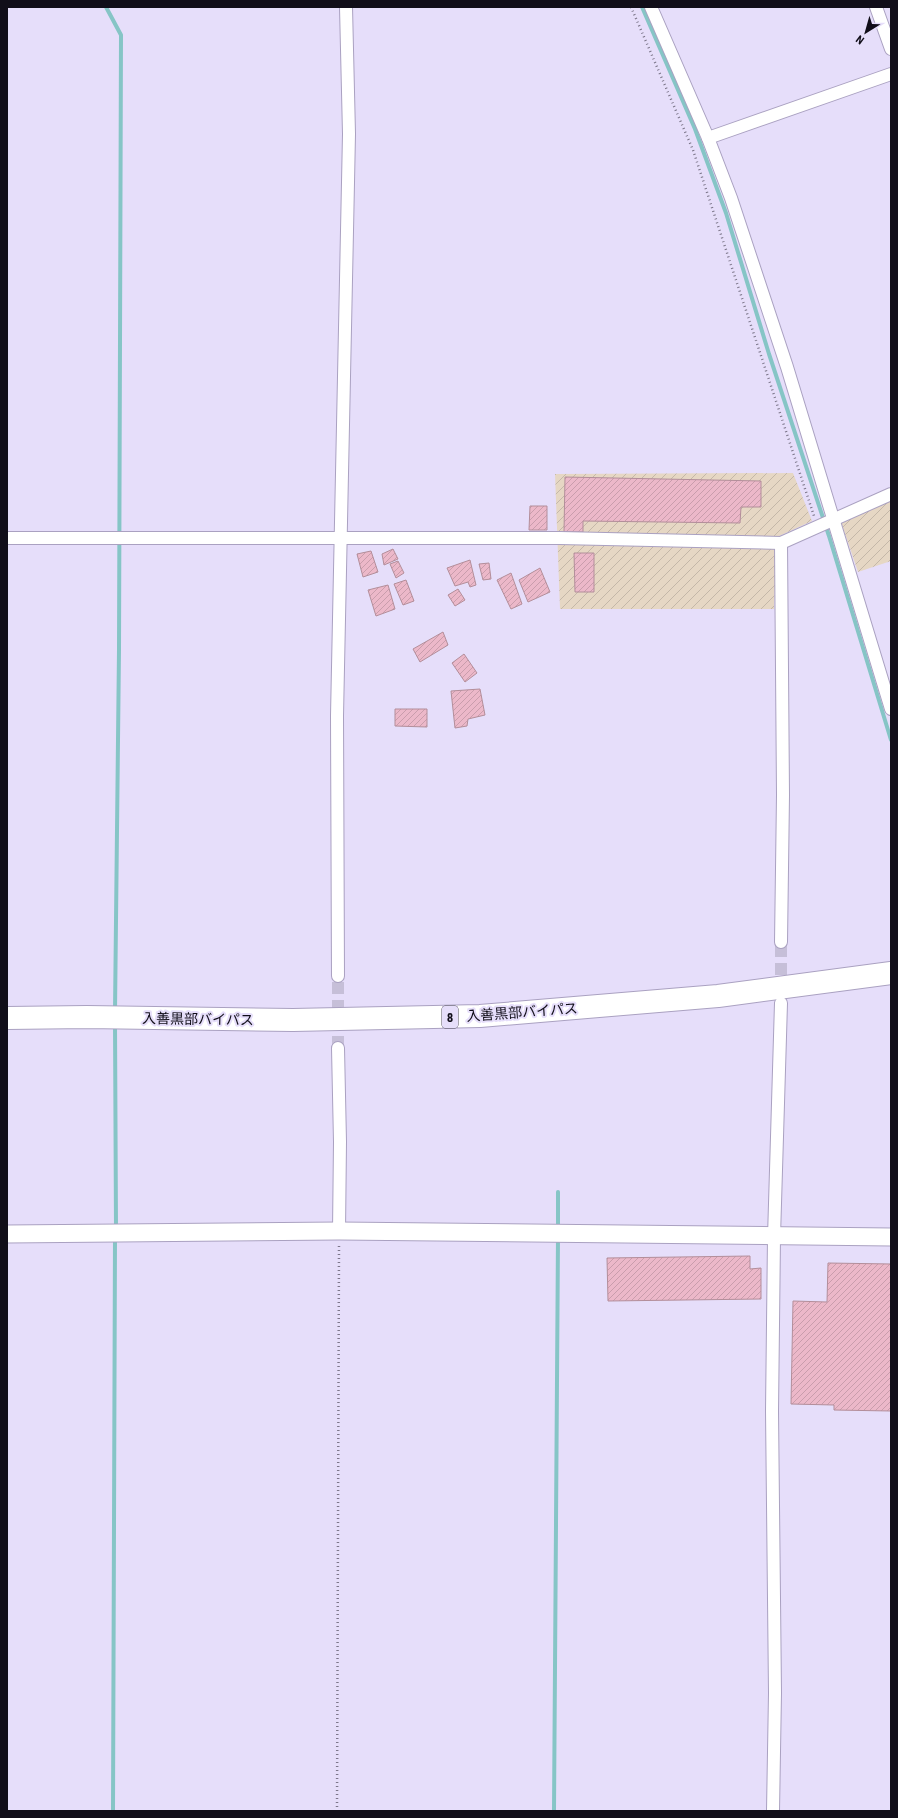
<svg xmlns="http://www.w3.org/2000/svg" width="898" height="1818" viewBox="0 0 898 1818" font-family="'Roboto Condensed','Noto Sans JP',sans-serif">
	<defs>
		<pattern id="industrial-furrows" width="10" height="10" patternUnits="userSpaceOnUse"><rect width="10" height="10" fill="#e6d7c4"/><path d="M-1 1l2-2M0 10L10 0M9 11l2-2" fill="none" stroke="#c4b7a8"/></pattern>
		<pattern id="building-hatch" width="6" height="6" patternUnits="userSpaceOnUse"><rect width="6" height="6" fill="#ecb8c9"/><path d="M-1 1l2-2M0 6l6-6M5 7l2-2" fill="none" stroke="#c99dac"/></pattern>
	</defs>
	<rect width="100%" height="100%" fill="#e6defa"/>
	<g fill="url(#industrial-furrows)">
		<polygon points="793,473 812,521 777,537 774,609 560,609 555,474"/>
		<polygon points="891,500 891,561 858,572 841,522"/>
	</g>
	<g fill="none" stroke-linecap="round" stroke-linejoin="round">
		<g stroke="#86c5c6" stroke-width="4">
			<polyline points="106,7 121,35 119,650 115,1011"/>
			<polyline points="642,7 695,129 726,213 769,354 829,536 891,740"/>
			<polyline points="115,1023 116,1229"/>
			<polyline points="558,1192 558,1230"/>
			<polyline points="113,1811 115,1237"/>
			<polyline points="554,1811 558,1237"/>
		</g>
	</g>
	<g fill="url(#building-hatch)" stroke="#b38e9a">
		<polygon points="565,477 761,481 761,507 741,507 740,523 583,521 583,532 564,532"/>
		<polygon points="530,506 547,506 547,530 529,530"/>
		<polygon points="393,549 398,559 384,565 382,554"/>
		<polygon points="371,551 378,572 363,577 357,554"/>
		<polygon points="574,553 594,553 594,592 575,592"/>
		<polygon points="470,560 476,585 470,587 468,582 455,586 447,568"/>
		<polygon points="398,561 404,573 396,578 390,564"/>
		<polygon points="489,563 491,579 483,580 479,564"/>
		<polygon points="540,568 550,592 528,602 519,580"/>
		<polygon points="511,573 522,604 511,609 497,580"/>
		<polygon points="406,580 414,601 403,605 394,584"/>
		<polygon points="388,585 395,609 376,616 368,590"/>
		<polygon points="458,589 465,600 455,606 448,595"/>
		<polygon points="443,632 448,645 420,662 413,649"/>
		<polygon points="464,654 477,673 465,682 452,663"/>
		<polygon points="480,689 485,715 468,719 467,726 455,728 451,691"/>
		<polygon points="395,709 427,709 427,727 395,726"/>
		<polygon points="750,1256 750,1269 761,1268 761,1299 608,1301 607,1258"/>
		<polygon points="828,1263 891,1264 891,1411 834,1410 834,1405 791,1404 793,1301 827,1302"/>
	</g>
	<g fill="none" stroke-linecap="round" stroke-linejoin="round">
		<g stroke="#c6bfd8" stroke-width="12" stroke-dasharray="12 6" stroke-linecap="butt">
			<polyline points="781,993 781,942"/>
			<polyline points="338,1048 338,976"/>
		</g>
		<defs>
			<g id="street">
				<polyline points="651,7 708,138 731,198 787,367 891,709"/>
				<polyline points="876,7 891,49"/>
				<polyline points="708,138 891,74"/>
				<polyline points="7,538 560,538 781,543 891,494"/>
				<polyline points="781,543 783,795 781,942"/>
				<polyline points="338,976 337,716 349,134 346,7"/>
				<polyline points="338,1048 340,1142 339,1231"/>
				<polyline points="773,1811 775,1693 772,1411 774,1237 781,1003"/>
			</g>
			<polyline id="secondary" points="7,1234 339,1231 891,1237"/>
			<polyline id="highway" points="7,1018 87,1017 293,1020 480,1016 718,996 891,973"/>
		</defs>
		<use href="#street" stroke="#aaa1c1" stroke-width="14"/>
		<use href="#secondary" stroke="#aaa1c1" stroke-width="19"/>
		<use href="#highway" stroke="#aaa1c1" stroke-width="24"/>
		<g stroke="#7d778b" stroke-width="2.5" stroke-dasharray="1 3" stroke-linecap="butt">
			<polyline points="631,7 693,150 814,516"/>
			<polyline points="337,1811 339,1245"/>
		</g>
		<use href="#street" stroke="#fff" stroke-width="12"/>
		<use href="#secondary" stroke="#fff" stroke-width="17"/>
		<use href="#highway" stroke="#fff" stroke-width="22"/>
	</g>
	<g text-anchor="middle" stroke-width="4" stroke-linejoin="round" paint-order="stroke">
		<rect fill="#e6defa" stroke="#514c5c" stroke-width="1" x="442" y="1006" width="16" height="22" rx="3"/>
		<g font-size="13" font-weight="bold" fill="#110e19">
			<text x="450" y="1022">8</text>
		</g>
		<g font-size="14" fill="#110e19" stroke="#e6defa">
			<text transform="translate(522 1012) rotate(-4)" y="5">入善黒部バイパス</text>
			<text transform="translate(198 1019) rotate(1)" y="5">入善黒部バイパス</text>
		</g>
	</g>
	<rect width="898" height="1818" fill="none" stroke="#110e19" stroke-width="16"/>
	<g transform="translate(866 32) rotate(217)" stroke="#e6defa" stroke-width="3" paint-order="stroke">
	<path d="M0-3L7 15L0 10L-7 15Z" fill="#110e19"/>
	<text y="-6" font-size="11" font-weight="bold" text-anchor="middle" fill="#110e19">N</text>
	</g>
</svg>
